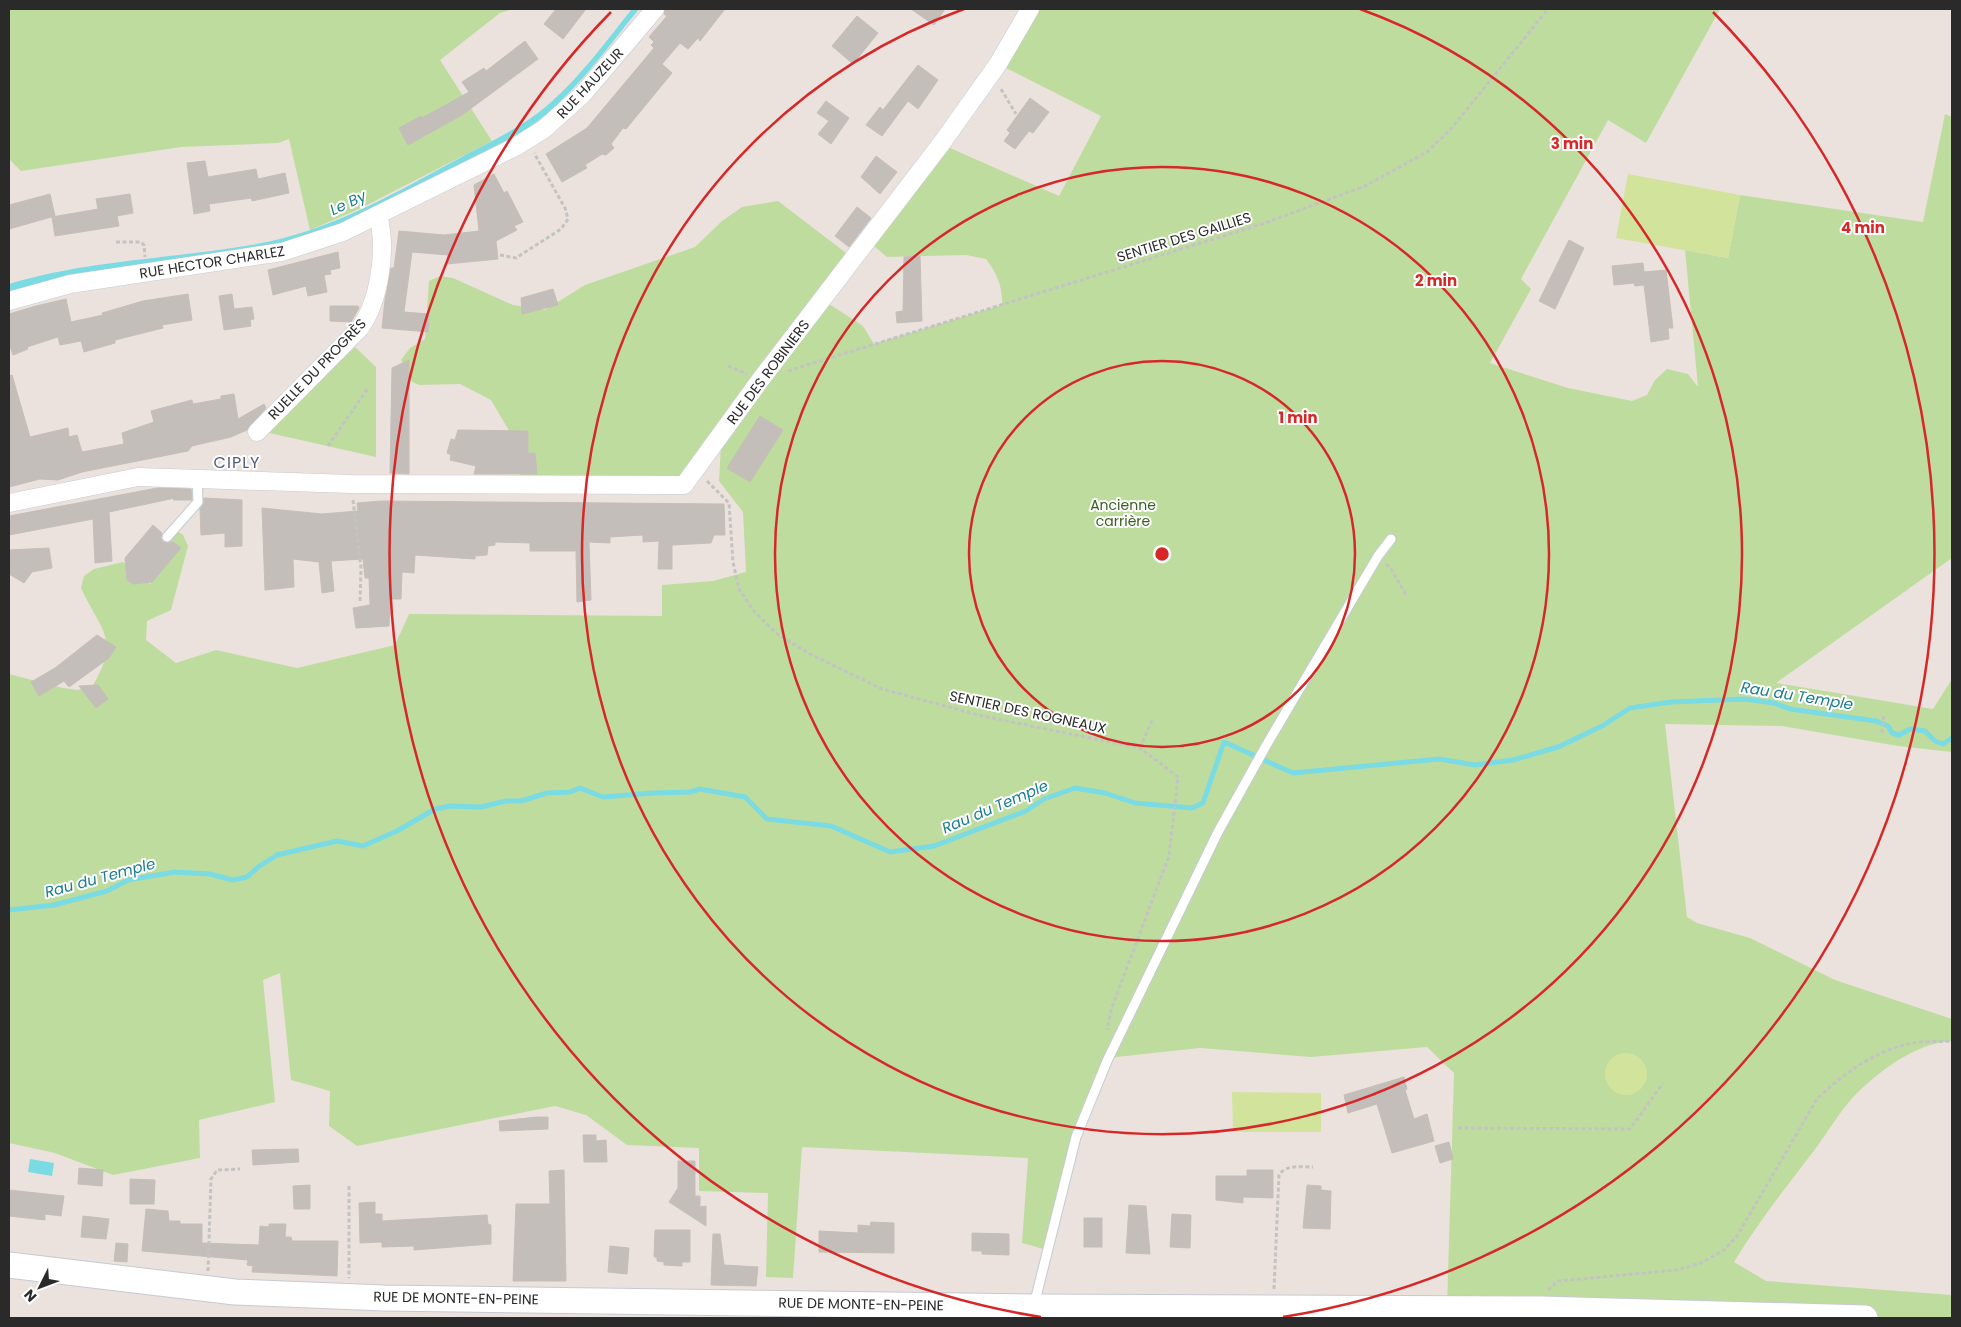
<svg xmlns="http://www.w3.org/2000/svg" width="1961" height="1327" viewBox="0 0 1961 1327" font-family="Poppins,sans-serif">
	<rect width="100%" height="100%" fill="#ebe2dd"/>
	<g fill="#bfdc9f">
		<polygon points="9,9 513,9 500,13 440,60 492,141 359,209 310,230 289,139 278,143 181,147 21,171 9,159"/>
		<path d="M1030,9H1720L1646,143L1608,120L1521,279L1531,289L1490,363L1568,388L1632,401L1647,395L1655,380L1667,369L1688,374L1698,387L1685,250L1728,258L1740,195L1923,222L1945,114L1952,117V558L1776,683L1933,709L1952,679V752L1898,746L1782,726L1665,724L1687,917L1697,923L1750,938L1835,980L1952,1019V1041C1917,1043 1882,1069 1857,1093C1842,1108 1829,1130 1816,1148C1788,1185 1758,1222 1734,1262L1766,1281L1952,1295V1318H1865L1447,1308L1454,1073L1427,1047L1311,1057L1200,1048L1116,1057L1110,1055L1094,1089L1047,1250L1022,1243L1028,1158L802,1147L793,1278L766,1277L768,1193L699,1191V1148L627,1145L586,1115L555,1106L357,1146L329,1126L330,1091L291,1080L280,973L263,980L275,1102L199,1120L200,1158L113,1175L55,1153L9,1143V674L63,688L78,690L93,685C121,638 100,630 81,588L84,576L94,569L123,562L130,568L127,580L133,584L140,583L143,578L150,584L180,548L170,538L177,531L183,535L188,546L171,610L147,621L146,640L176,663L216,650L297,668L395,645L409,614L662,616V585L713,581L746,572L743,512L719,481L721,445L684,485L520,484L519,461L511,434L491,400L460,384L419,385L412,382L401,360L410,348L425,339L429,281L440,276L453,278L513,305L545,310L585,285L695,247L722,221L742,207L778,201L854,259L823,300L863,326L874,344L1002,305C1003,288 997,273 986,259L966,255L887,257L868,241L941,144L1059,196L1101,116L998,64Z"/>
		<polygon points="355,347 376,367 376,457 265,432"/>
	</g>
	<g fill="#d2e39c">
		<polygon points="1628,174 1740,195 1728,258 1616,238"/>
		<circle cx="1626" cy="1074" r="21"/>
		<polygon points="1232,1092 1321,1093 1321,1132 1233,1132"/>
	</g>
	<g fill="#7adbe3">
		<path d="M632,9H639C603,53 567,105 519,134L361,215L295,242L95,272L9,292V284C88,260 171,259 251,245C328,233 399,191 467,154C495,139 526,125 550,103C581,76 606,41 632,9Z"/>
		<polygon points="30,1159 54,1163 52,1176 28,1172"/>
	</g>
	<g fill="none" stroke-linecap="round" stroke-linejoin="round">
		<polyline stroke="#7adbe3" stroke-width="5" points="9,910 54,905 107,891 128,880 175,872 210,874 233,880 247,877 258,867 277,855 337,841 363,846 397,831 435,809 450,806 481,807 506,801 521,801 547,793 570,792 580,788 603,797 653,793 690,792 700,789 745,797 767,819 831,826 890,852 934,846 1026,811 1044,799 1075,788 1105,793 1135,803 1192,808 1203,803 1224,742 1293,773 1439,759 1475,765 1513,760 1558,747 1602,726 1630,708 1671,702 1744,699 1774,703 1790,709 1876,721 1888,726 1892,733 1899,735 1910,729 1925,731 1935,741 1943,744 1952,738"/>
	</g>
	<g fill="#c3beb9" stroke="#c6beb7">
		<polygon points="556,9 586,9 563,39 544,24"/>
		<polygon points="665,9 725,9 700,41 698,38 688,49 680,43 662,64 672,73 626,129 623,128 611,144 614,148 606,155 602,154 585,165 587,168 562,182 546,154 587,128 654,48 651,45 654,42 649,37 667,16 664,14"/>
		<polygon points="911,9 945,9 934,25"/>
		<polygon points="857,16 878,33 853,64 832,46"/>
		<polygon points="525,41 538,59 462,115 408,145 399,128 421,116 422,118 469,92 462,82 484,68 486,71"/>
		<polygon points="918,65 938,80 918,109 908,101 882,136 866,125 880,107 883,110"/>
		<polygon points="1030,98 1049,112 1033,133 1029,131 1015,149 1004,141 1010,133 1007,130"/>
		<polygon points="826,101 849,118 831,144 818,134 829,121 817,113"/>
		<polygon points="876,156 897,172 880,194 861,177"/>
		<polygon points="205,161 208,177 256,169 258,179 285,173 289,193 252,201 251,198 209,204 210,211 194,214 187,163"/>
		<polygon points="494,174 504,193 507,191 523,222 514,226 517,230 496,241 498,259 447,264 448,255 412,252 404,312 429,314 428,332 382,328 385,300 391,268 394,268 399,231 444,235 479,231 474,185"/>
		<polygon points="50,194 55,216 9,229 9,205"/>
		<polygon points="130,194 133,213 117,216 119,226 55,236 52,217 98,209 96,199"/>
		<polygon points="857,207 871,218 849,247 835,236"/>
		<polygon points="1569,240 1584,248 1555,309 1539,301"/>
		<polygon points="338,252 340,268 330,270 331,274 324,275 327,292 308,296 306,286 273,295 268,270"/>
		<polygon points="920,256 922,321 897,323 896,312 903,311 904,257"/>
		<polygon points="1643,263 1644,272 1666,270 1673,328 1668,328 1669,339 1651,342 1644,285 1635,286 1634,283 1614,285 1612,266"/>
		<polygon points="553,289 558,305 522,314 521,298"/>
		<polygon points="188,294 192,320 162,325 163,328 115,340 115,343 84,352 81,341 60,345 58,337 27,347 28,349 13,355 9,344 9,314 36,306 66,299 71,322 103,315 102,313 143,301"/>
		<polygon points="232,294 234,309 252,307 254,319 250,320 251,326 224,330 219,296"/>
		<polygon points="330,306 358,306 359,308 351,322 330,321"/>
		<polygon points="409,360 409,474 390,473 392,368"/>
		<polygon points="12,375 30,437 68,428 69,437 77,435 82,452 124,444 122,433 154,422 151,411 192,400 193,404 221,399 221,396 234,394 238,419 264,404 266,408 247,430 231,437 192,446 188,451 82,472 58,480 40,479 9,487 9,376"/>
		<polygon points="760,416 783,430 750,482 727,468"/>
		<polygon points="458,430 528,431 528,453 535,453 537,474 474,474 476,466 450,460 451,455 447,453 451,439 455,440"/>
		<polygon points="157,488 191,489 192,500 173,500 175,498 109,512 112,561 95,563 93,519 9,535 9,516"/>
		<polygon points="204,498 242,500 242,546 225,547 225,533 201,535 200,509"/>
		<polygon points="381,501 724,504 725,535 714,535 711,543 672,545 672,569 658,569 659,541 643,542 643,535 610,537 610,543 589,542 591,600 577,602 576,551 530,551 530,543 495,542 495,545 488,546 487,555 475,556 475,559 415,555 414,573 402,572 401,599 390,599 389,626 356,628 353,608 370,605 369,578 365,578 363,559 331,561 334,591 322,593 319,562 293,559 294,587 265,590 262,508 322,514 358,511 357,503"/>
		<polygon points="153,525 162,533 161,538 163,542 168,543 172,541 181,548 152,582 133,584 127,580 125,558"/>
		<polygon points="49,548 52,568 32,572 24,583 9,574 9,550"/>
		<polygon points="97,635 116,647 109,658 69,687 64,681 39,696 31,682 55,668"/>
		<polygon points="98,685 108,699 96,708 79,686"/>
		<polygon points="1404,1077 1407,1089 1405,1090 1414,1119 1427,1114 1434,1141 1392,1153 1377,1104 1348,1113 1344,1095"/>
		<polygon points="537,1117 548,1117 548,1129 500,1131 499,1121"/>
		<polygon points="583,1135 596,1135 596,1141 606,1140 607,1162 584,1162"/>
		<polygon points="1449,1142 1453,1159 1440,1163 1435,1146"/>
		<polygon points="298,1149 299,1162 253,1165 252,1150"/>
		<polygon points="678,1161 695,1161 695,1196 700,1196 700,1207 706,1206 706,1226 669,1202 678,1188"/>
		<polygon points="79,1168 103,1170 102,1186 78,1184"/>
		<polygon points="564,1170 566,1281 513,1281 516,1204 550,1204 549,1171"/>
		<polygon points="1247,1170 1273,1170 1273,1198 1243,1197 1243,1203 1216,1200 1216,1176 1247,1176"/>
		<polygon points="130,1179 155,1180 154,1204 130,1204"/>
		<polygon points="310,1185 310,1209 294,1209 293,1186"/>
		<polygon points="1307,1185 1321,1186 1321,1190 1331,1191 1330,1229 1303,1228"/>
		<polygon points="9,1190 64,1196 61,1216 45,1214 45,1220 9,1216"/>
		<polygon points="375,1202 375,1214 382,1214 382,1221 487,1215 488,1224 491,1225 491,1244 414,1250 414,1246 382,1247 382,1242 360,1243 359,1203"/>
		<polygon points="1129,1205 1146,1206 1150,1254 1126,1253"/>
		<polygon points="146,1209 168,1211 169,1221 180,1221 180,1224 202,1224 202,1243 259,1245 260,1226 269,1227 269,1224 286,1224 285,1237 291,1237 292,1241 338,1241 337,1276 252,1272 253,1266 247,1265 248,1260 142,1251"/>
		<polygon points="1172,1214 1191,1215 1190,1248 1170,1247"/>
		<polygon points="83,1216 109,1219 106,1239 81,1237"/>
		<rect x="1084" y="1218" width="18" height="29"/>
		<polygon points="871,1222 894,1223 894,1253 819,1252 819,1231 858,1233 858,1225 870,1226"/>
		<polygon points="655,1230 690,1230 690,1262 682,1262 682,1266 664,1265 664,1262 657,1261 657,1257 654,1257"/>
		<polygon points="972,1233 1009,1234 1009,1255 982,1254 982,1251 972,1251"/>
		<polygon points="713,1234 720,1234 724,1265 758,1267 756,1286 711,1285"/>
		<polygon points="116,1243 128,1244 127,1262 114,1261"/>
		<polygon points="610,1246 629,1248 627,1274 608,1272"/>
	</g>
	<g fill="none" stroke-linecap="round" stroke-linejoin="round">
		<defs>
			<g id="lane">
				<polyline points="167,537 198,502 197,479"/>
				<polyline points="1034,1305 1076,1137 1107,1061 1218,832 1267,744 1378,556 1391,539"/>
			</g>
			<g id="street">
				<polyline points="9,301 70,284 282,252 343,232 515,147 544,129 583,94 655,9"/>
				<path d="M257,432L360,328C380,300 387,248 378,215"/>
				<polyline points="9,503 138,477 351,484 684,485 761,379 941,144 998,64 1030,9"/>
			</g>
			<polyline id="secondary" points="9,1265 235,1292 384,1298 1033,1307 1540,1309 1865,1318"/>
		</defs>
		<use href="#lane" stroke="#c5cad2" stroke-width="11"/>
		<use href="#street" stroke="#c5cad2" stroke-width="19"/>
		<use href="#secondary" stroke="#c5cad2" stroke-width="27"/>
		<g stroke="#c3c3c3" stroke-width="3" stroke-dasharray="4 2.5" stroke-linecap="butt">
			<polyline points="1001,89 1016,114"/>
			<polyline points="116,242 141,242 144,245 145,257"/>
			<polyline points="500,255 516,258 561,229 568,219 565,208 534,153"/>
			<polyline points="728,366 747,374"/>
			<polyline points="788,371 1262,224 1365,186 1427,152 1451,129 1548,9"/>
			<polyline points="328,446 368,388"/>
			<polyline points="707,481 729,503 733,562 739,589 753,610 776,633 808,653 882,689 982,716 1140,748 1178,777 1169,856 1112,1007 1107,1030"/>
			<polyline points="353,500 361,568 360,602"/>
			<polyline points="1386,564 1392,570 1407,597"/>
			<polyline points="1882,733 1884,715"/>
			<polyline points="1140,748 1153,718"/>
			<polyline points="1458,1128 1630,1129 1663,1083"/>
			<polyline points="349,1186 349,1278"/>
			<polyline points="208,1271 211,1179 217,1170 240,1169"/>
			<path d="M1274,1289L1279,1175C1286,1164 1302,1167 1313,1167"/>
			<path d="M1548,1290L1558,1281L1677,1270L1701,1263L1724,1250L1737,1236L1817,1099C1844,1073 1876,1050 1913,1043C1926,1041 1940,1042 1952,1041"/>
		</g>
		<use href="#lane" stroke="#fff" stroke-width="9"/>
		<use href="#street" stroke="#fff" stroke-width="18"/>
		<use href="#secondary" stroke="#fff" stroke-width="25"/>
	</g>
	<g fill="none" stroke="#d62828" stroke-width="2.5">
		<circle cx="1162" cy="554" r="193"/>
		<circle cx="1162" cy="554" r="387"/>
		<path d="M1360 9A580 580 0 1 1 964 9"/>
		<path d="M1041 1317A773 773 0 0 1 611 12M1713 12A773 773 0 0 1 1283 1317"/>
	</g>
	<g text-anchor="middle" stroke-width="4" stroke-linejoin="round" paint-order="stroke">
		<g font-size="14" fill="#2a2a2a" stroke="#fff">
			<text transform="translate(590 83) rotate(-47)" y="5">RUE HAUZEUR</text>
			<text transform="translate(1184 237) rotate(-17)" y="5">SENTIER DES GAILLIES</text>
			<text transform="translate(212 262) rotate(-9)" y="5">RUE HECTOR CHARLEZ</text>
			<text transform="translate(317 369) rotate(-46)" y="5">RUELLE DU PROGRÈS</text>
			<text transform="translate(768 372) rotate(-53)" y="5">RUE DES ROBINIERS</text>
			<text transform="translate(1028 712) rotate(12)" y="5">SENTIER DES ROGNEAUX</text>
			<text transform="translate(456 1298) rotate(1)" y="5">RUE DE MONTE-EN-PEINE</text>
			<text transform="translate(861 1304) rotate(1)" y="5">RUE DE MONTE-EN-PEINE</text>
		</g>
		<g font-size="14" fill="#3a6021" stroke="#fff">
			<text x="1123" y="510">Ancienne<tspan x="1123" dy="16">carrière</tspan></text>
		</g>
		<g font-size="15" font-style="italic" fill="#1a7c8e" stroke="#fff">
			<text transform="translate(348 203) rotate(-25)" y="5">Le By</text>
			<text transform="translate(1797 696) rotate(9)" y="5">Rau du Temple</text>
			<text transform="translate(995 807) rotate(-23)" y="5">Rau du Temple</text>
			<text transform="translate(100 878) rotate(-15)" y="5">Rau du Temple</text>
		</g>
		<g font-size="16" letter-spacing="1" fill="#4f5d76" stroke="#fff">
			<text x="237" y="468">CIPLY</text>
		</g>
	</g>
	<circle cx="1162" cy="554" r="8" fill="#d62828" stroke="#fff" stroke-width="2.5"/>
	<g font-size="15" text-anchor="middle" font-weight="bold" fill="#d62828" stroke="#fff" stroke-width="4" stroke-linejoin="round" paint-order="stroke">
		<text x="1572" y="149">3 min</text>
		<text x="1863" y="233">4 min</text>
		<text x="1436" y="286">2 min</text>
		<text x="1298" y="423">1 min</text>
	</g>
	<rect width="1961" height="1327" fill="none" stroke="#2a2a2a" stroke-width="20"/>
	<g transform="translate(40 1287) rotate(228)" stroke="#ffffff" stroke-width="4" paint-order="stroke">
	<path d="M0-4L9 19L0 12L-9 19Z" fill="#2a2a2a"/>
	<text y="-8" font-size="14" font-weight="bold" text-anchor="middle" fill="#2a2a2a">N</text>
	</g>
</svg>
